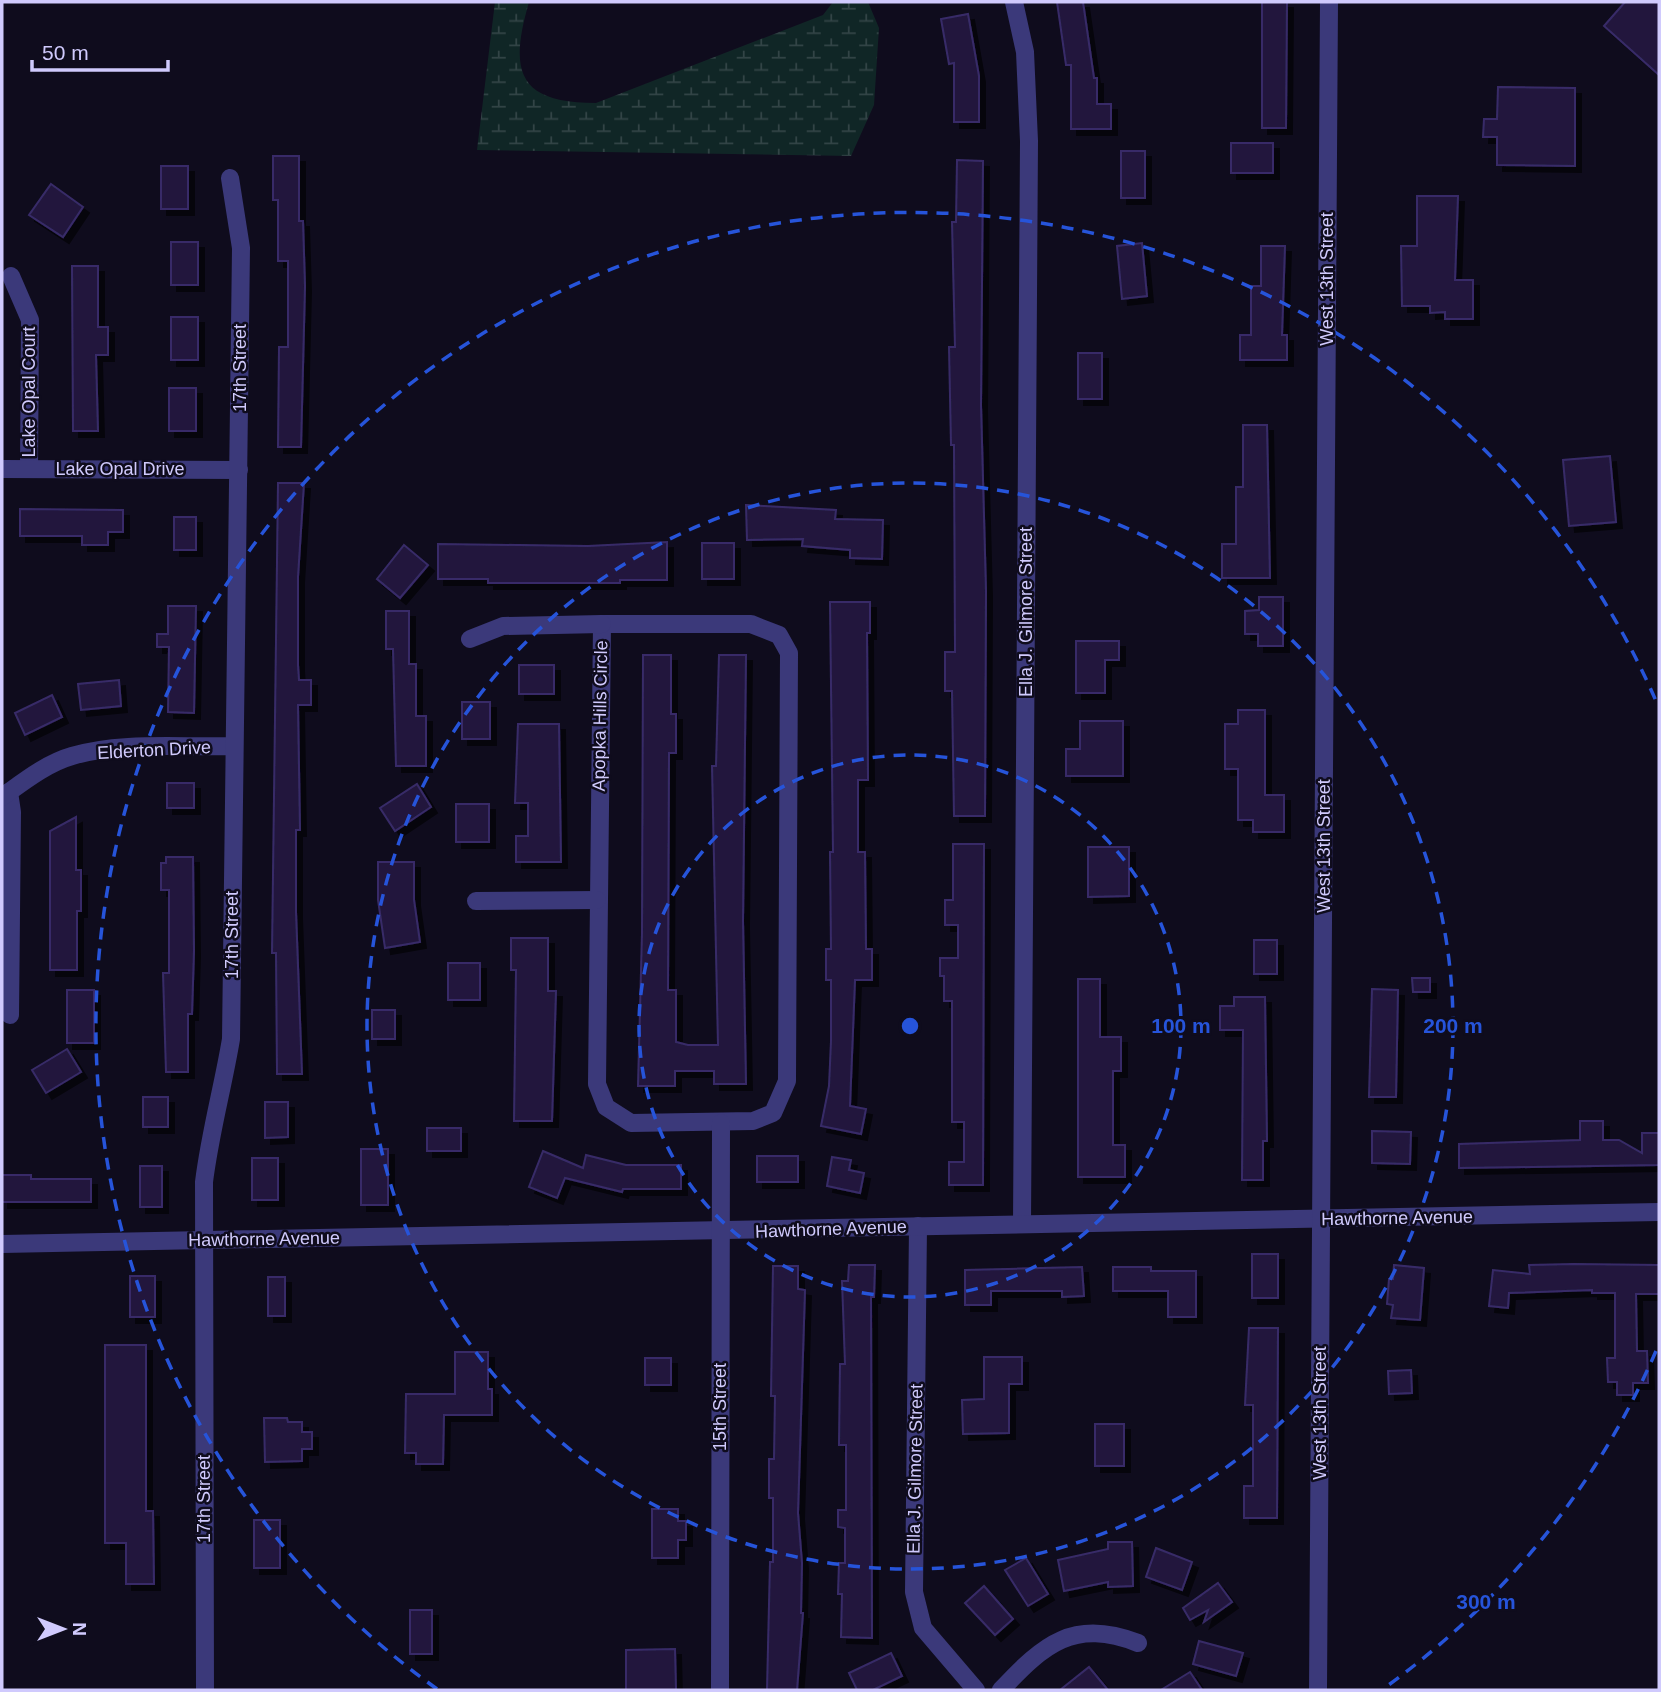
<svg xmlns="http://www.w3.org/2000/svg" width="1661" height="1692" viewBox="0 0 1661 1692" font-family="Arial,sans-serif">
	<defs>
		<pattern id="wetland-marsh" width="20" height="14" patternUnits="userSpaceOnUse" patternTransform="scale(1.75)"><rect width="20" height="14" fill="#102626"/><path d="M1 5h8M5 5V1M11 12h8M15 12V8" fill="none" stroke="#324446"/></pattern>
		<filter id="shadow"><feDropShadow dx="6" dy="6" stdDeviation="0" flood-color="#0009"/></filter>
	</defs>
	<rect width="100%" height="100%" fill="#0f0c1d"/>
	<path fill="url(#wetland-marsh)" d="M495,2H529C509,71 517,103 596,103L823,15L833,2H868L879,28L874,105L851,156L477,150Z"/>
	<g fill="#20193d" stroke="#382c68" stroke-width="2" filter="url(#shadow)">
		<polygon points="1057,2 1083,2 1094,78 1097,78 1097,104 1111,104 1111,129 1071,129 1071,65 1066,65"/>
		<polygon points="1262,2 1287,2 1286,128 1262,128"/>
		<polygon points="1625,2 1659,2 1659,75 1604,26"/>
		<polygon points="968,14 979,76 979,122 954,122 954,63 949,64 941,19"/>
		<polygon points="1498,87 1575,88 1575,166 1497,165 1497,137 1483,137 1484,119 1497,119"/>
		<rect x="1231" y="143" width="42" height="30"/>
		<rect x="1121" y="151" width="24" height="47"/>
		<polygon points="273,156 299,156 299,221 303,221 305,286 301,447 278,447 279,347 288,347 288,261 278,261 278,200 273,200"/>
		<polygon points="957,160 983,161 981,405 986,591 985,816 954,816 952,691 945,691 945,652 955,652 954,445 951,445 949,347 955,347 952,222 956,222"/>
		<rect x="161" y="166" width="27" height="43"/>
		<polygon points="51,184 83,207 63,237 29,215"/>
		<polygon points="1417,196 1458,196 1455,280 1473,280 1473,319 1445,319 1445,312 1430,313 1430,306 1402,306 1401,246 1417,246"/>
		<rect x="171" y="242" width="27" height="43"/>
		<polygon points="1142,243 1147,296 1122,299 1117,246"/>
		<polygon points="1261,246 1285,246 1282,335 1287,335 1287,360 1240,360 1240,335 1251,335 1251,286 1261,286"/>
		<polygon points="72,266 98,266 98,327 108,327 108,355 96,355 98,431 73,431"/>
		<rect x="171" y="317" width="27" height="43"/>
		<rect x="1078" y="353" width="24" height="46"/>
		<rect x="169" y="388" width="27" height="43"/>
		<polygon points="1243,425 1267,425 1270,578 1222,578 1222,544 1236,544 1236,487 1243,487"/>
		<polygon points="1610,456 1616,522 1569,526 1563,460"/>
		<polygon points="278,483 304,483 298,577 298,665 299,680 311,680 311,705 298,705 300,830 296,830 296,912 302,1074 277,1074 276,953 272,953"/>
		<polygon points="746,505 836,510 835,519 883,520 882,559 850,558 850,550 802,546 803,539 747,540"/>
		<polygon points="20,509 123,510 123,532 108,532 108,545 82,545 82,536 20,536"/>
		<rect x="174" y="517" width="22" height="33"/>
		<polygon points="667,542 667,580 620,580 620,583 488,583 488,579 438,579 438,544 588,546"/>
		<rect x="702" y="543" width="32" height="36"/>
		<polygon points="404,545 428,565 400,598 377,579"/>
		<polygon points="1259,597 1283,597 1283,646 1258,646 1258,634 1245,634 1245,611 1259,610"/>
		<polygon points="830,602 870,602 870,633 867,633 868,780 858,780 858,852 865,852 866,949 872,949 872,980 855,980 850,1106 866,1109 861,1134 821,1126 829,1086 831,1041 831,980 826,980 826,949 831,949 830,852 833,852"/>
		<polygon points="168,606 196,606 194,713 168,712 169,647 157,647 157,634 168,634"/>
		<polygon points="386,611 409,611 409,664 416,664 416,716 426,716 426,766 396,766 393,649 386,649"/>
		<polygon points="1076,641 1119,641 1119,660 1105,660 1105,693 1076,693"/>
		<polygon points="643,655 671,655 671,714 676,714 676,753 669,753 668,990 676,990 676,1042 688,1045 718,1045 712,766 716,766 719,655 746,655 743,921 746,1084 714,1084 714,1071 675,1071 675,1086 638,1086 642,933"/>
		<rect x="519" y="665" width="35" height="29"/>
		<polygon points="119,680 121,706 81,710 78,684"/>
		<polygon points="52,695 62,717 25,735 15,713"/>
		<rect x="462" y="702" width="28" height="37"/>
		<polygon points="1238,710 1265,710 1265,795 1284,795 1284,832 1253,832 1253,820 1238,820 1238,769 1225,769 1225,724 1238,724"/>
		<polygon points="1080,721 1123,721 1123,776 1066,776 1066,749 1080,749"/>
		<polygon points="518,724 559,724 561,862 516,862 516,836 528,836 528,803 515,803"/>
		<rect x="167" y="783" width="27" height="25"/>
		<polygon points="417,784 431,807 395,831 380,808"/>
		<rect x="456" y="804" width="33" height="38"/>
		<polygon points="76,817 76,870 81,870 81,911 77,911 77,970 50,970 50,831"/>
		<polygon points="953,844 984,844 983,1185 949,1185 949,1162 964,1162 964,1122 952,1122 952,1001 944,1001 944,976 940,976 940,958 958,958 958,925 945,925 945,900 953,900"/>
		<polygon points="1088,847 1129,847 1129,896 1088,897"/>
		<polygon points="166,857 193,857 194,951 192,1014 188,1014 188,1072 166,1072 163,973 169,973 169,890 161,890 161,863 166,863"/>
		<polygon points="378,862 414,862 414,900 420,942 385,948 378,900"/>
		<polygon points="511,938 548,938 548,991 556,991 552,1121 514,1121 516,970 511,970"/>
		<rect x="1254" y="940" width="23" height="34"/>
		<rect x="448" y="963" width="32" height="37"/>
		<polygon points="1412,978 1430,978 1430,992 1413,992"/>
		<polygon points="1078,979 1100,979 1100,1037 1121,1037 1121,1071 1113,1071 1113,1145 1125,1145 1125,1177 1078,1177"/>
		<polygon points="1372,989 1398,990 1396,1097 1369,1097"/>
		<rect x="67" y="990" width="27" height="53"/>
		<polygon points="1234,997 1265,997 1267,1141 1263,1141 1263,1180 1242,1180 1243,1030 1220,1030 1220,1006 1234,1006"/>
		<rect x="372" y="1010" width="23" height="29"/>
		<polygon points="67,1049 81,1072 46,1093 32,1070"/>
		<rect x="143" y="1097" width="25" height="30"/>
		<polygon points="265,1102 288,1102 288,1137 265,1138"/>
		<polygon points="1580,1121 1603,1121 1603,1140 1619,1140 1642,1153 1642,1133 1659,1133 1659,1165 1459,1168 1459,1144 1580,1140"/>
		<rect x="427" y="1128" width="34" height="23"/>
		<polygon points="1372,1131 1411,1132 1410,1164 1372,1163"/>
		<rect x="361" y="1149" width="27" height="56"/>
		<polygon points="543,1151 583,1168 586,1155 626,1165 681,1165 681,1189 623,1189 622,1192 565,1178 557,1198 529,1187"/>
		<rect x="757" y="1156" width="41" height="26"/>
		<polygon points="832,1157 851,1160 849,1170 864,1173 860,1193 827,1186"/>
		<rect x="252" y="1158" width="26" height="42"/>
		<rect x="140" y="1166" width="22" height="41"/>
		<polygon points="2,1175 31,1175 31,1179 91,1179 91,1202 2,1202"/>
		<rect x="1252" y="1254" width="26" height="44"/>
		<polygon points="1574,1264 1659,1265 1659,1294 1636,1294 1637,1351 1647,1351 1648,1383 1633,1383 1633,1395 1617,1395 1617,1382 1608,1382 1607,1358 1615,1358 1615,1293 1592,1293 1592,1290 1509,1293 1508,1308 1489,1306 1493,1270 1530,1274 1529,1265"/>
		<polygon points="849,1265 875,1265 874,1297 871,1297 872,1638 841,1637 842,1594 838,1594 839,1563 845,1563 845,1528 838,1527 838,1510 846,1510 846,1445 839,1445 840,1364 845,1364 842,1281 848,1281"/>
		<polygon points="1394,1265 1424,1268 1420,1320 1391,1318 1393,1305 1387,1304 1389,1279 1393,1279"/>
		<polygon points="773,1266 798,1266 798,1289 805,1290 798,1513 802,1563 801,1613 803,1613 797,1690 767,1690 770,1562 773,1562 773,1498 769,1498 769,1459 774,1459 775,1396 771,1396"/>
		<polygon points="1082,1267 1084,1296 1062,1297 1062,1291 991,1291 991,1305 965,1305 965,1270"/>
		<polygon points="1113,1267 1151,1267 1151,1271 1196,1271 1196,1317 1168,1317 1168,1291 1113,1291"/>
		<rect x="130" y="1276" width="25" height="41"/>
		<rect x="268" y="1277" width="17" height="39"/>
		<polygon points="1249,1328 1278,1328 1277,1518 1244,1518 1244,1486 1253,1486 1253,1405 1245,1405"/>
		<polygon points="105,1345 146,1345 146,1511 153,1511 154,1584 126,1584 126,1543 105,1543"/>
		<polygon points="455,1352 488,1352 488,1389 492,1389 492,1415 444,1415 443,1464 416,1464 416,1453 405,1453 406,1394 455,1394"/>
		<polygon points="984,1357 1022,1357 1022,1384 1009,1384 1009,1433 963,1434 962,1400 984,1399"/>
		<rect x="645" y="1358" width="26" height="27"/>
		<polygon points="1411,1370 1412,1393 1389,1394 1388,1371"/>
		<polygon points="264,1418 287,1418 288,1422 302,1422 302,1432 312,1432 312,1449 302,1449 302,1461 265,1462"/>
		<rect x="1095" y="1424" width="29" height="42"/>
		<polygon points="652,1509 678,1509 678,1521 686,1521 686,1540 678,1540 678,1558 652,1558"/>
		<rect x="254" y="1520" width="26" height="48"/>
		<polygon points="1108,1542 1132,1542 1133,1586 1108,1587 1108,1582 1064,1591 1058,1560 1108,1549"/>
		<polygon points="1156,1548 1192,1562 1182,1590 1146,1577"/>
		<polygon points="1026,1558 1048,1594 1028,1606 1005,1570"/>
		<polygon points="1218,1583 1232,1602 1204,1622 1208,1610 1190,1620 1183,1608"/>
		<polygon points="984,1586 1013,1619 995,1635 965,1603"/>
		<rect x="410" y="1610" width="22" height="44"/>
		<polygon points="1199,1641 1243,1653 1236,1676 1193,1664"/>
		<polygon points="675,1649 676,1690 626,1690 626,1650"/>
		<polygon points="891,1653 902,1676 873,1690 857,1690 849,1673"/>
		<polygon points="1089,1667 1108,1690 1060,1690"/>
		<polygon points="1190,1672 1202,1690 1161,1690"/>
	</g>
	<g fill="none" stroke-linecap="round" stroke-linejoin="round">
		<g stroke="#3b397a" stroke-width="18">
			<polyline points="1014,2 1025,52 1029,141 1022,1223"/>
			<polyline points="11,276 30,320 29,469"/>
			<polyline points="2,469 239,470"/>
			<polygon points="602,624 751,624 779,635 789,653 787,1081 773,1113 753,1121 631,1123 606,1107 597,1084"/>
			<polyline points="470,639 503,626 602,624"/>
			<polyline points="9,792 12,812 10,1015"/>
			<path d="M2,797C23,782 47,763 72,756C122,741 182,748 234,746"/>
			<polyline points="476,901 597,900"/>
			<polyline points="918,1226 914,1592 923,1628 976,1690"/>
			<polyline points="2,1244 1659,1212"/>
			<path d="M205,1690L204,1182C210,1133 223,1087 231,1039L241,248L230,178"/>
			<polyline points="720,1690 721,1123"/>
			<path d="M1001,1690C1044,1644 1074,1618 1138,1643"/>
			<polyline points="1318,1690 1329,2"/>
		</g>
	</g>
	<g fill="none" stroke="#2654da" stroke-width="3.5" stroke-dasharray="12 9">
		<circle cx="910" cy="1026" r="271"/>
		<circle cx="910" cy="1026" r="543"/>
		<path d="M1656 1351A814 814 0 0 1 1383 1689M437 1689A814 814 0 1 1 1656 701"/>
	</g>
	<g text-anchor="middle" stroke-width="5" stroke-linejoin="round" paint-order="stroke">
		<g font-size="18" fill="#d0cafd" stroke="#0f0c1d">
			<text transform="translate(1327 279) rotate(-90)" y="6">West 13th Street</text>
			<text transform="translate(240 368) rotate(-90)" y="6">17th Street</text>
			<text transform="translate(29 392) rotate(-90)" y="6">Lake Opal Court</text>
			<text x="120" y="475">Lake Opal Drive</text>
			<text transform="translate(1026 612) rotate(-90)" y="6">Ella J. Gilmore Street</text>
			<text transform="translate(600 716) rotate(-89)" y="6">Apopka Hills Circle</text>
			<text transform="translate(154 750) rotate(-3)" y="6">Elderton Drive</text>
			<text transform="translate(1324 846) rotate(-90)" y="6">West 13th Street</text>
			<text transform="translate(232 935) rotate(-90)" y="6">17th Street</text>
			<text transform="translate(1397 1218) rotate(-1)" y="6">Hawthorne Avenue</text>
			<text transform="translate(831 1229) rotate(-2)" y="6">Hawthorne Avenue</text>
			<text transform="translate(264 1239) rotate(-1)" y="6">Hawthorne Avenue</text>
			<text transform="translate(720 1407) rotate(-90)" y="6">15th Street</text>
			<text transform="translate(1320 1413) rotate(-90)" y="6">West 13th Street</text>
			<text transform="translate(915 1469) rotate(-89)" y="6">Ella J. Gilmore Street</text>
			<text transform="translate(204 1499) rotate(-90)" y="6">17th Street</text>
		</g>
	</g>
	<circle cx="910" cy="1026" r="10" fill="#2654da" stroke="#0f0c1d" stroke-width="3.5"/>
	<g font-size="21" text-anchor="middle" font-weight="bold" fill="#2654da" stroke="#0f0c1d" stroke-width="5" stroke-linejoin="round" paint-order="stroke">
		<text x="1181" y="1033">100 m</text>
		<text x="1453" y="1033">200 m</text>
		<text x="1486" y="1609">300 m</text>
	</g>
	<rect width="1661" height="1692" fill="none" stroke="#d0cafd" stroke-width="7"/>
	<g transform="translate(63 1629) rotate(90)" stroke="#0f0c1d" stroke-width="5" paint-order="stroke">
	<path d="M0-5L12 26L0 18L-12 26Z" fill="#d0cafd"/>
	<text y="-10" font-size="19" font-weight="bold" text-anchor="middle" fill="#d0cafd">N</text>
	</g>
	<path d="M32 60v10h136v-10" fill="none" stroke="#d0cafd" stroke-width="3.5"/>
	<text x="42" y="60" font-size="21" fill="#d0cafd" stroke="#0f0c1d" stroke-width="5" paint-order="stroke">50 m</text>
</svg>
